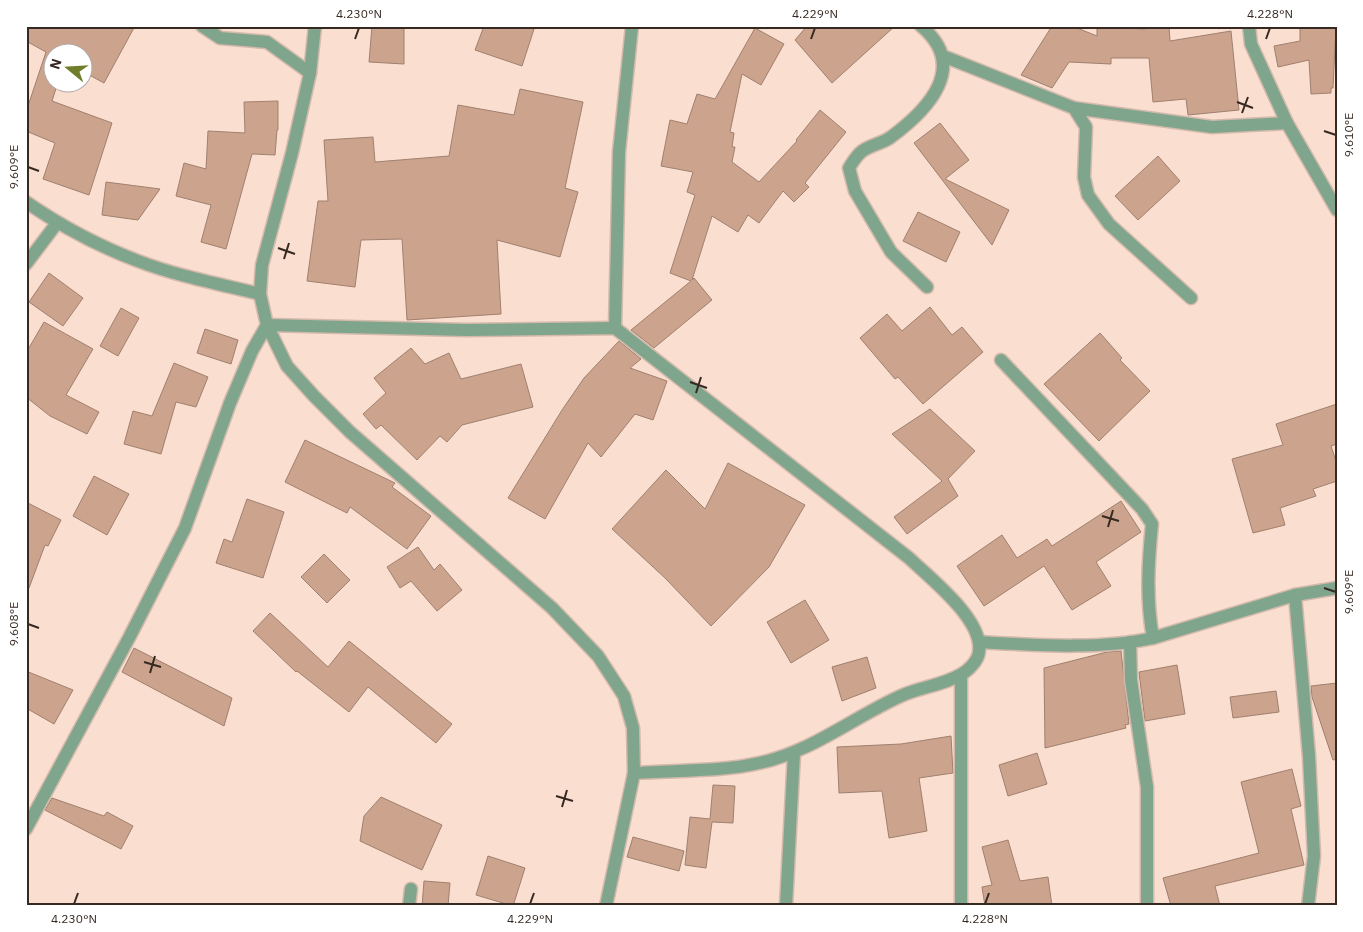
<svg xmlns="http://www.w3.org/2000/svg" width="1363" height="932" viewBox="0 0 1363 932" font-family="'IBM Plex Sans',sans-serif">
	<rect width="100%" height="100%" fill="#fadecf"/>
	<g fill="#cca38d" stroke="#a0806f">
		<polygon points="26,26 135,26 104,83 82,71 82,52 52,52 52,82 58,82 52,101 112,123 89,195 43,179 55,143 26,131 26,112 46,52 26,41"/>
		<polygon points="372,26 404,26 404,64 369,62"/>
		<polygon points="484,26 535,26 522,66 475,50"/>
		<polygon points="807,26 895,26 832,83 795,40"/>
		<polygon points="1052,26 1072,26 1097,36 1097,27 1145,29 1144,26 1169,26 1170,41 1231,31 1239,110 1188,115 1186,99 1153,102 1149,58 1111,58 1111,64 1069,62 1052,88 1021,75"/>
		<polygon points="1300,26 1336,26 1333,88 1331,88 1331,93 1311,94 1309,60 1278,67 1274,46 1300,41"/>
		<polygon points="755,28 784,44 761,85 742,74 730,132 734,133 732,147 735,147 732,162 759,182 797,141 796,140 820,110 846,132 805,183 809,187 794,202 783,191 759,223 748,215 738,232 712,216 692,280 694,278 712,300 654,348 631,330 691,281 670,273 695,195 687,192 693,172 661,166 670,120 687,124 697,94 715,99"/>
		<polygon points="520,89 583,102 565,188 578,192 560,257 497,240 501,314 407,320 402,239 361,240 355,287 307,281 318,201 328,201 324,140 373,137 375,162 449,156 458,105 514,115"/>
		<polygon points="278,101 278,130 277,130 275,155 252,154 226,249 201,242 211,205 176,196 184,163 206,169 208,131 245,133 244,102"/>
		<polygon points="940,123 969,160 945,179 1009,210 992,245 914,143"/>
		<polygon points="1158,156 1180,181 1138,220 1115,196"/>
		<polygon points="106,182 160,189 138,220 102,215"/>
		<polygon points="918,212 960,232 946,262 903,241"/>
		<polygon points="49,273 83,298 63,326 29,302"/>
		<polygon points="930,307 952,335 962,327 983,352 923,404 898,377 895,379 860,338 887,314 902,331"/>
		<polygon points="121,308 139,318 118,356 100,346"/>
		<polygon points="44,322 93,349 66,395 99,412 87,434 50,416 26,397 26,353"/>
		<polygon points="205,329 238,340 231,364 197,353"/>
		<polygon points="1100,333 1122,358 1120,360 1150,391 1099,441 1044,384"/>
		<polygon points="619,341 641,359 630,368 667,381 653,420 635,414 601,457 588,443 545,519 508,498 562,410 584,378"/>
		<polygon points="411,348 425,364 449,353 461,379 521,364 533,407 462,425 447,442 440,436 417,460 381,425 376,429 363,414 386,393 374,378"/>
		<polygon points="174,363 208,377 196,407 176,402 161,454 124,444 133,411 152,416"/>
		<polygon points="1337,404 1337,444 1331,446 1337,464 1337,481 1313,489 1316,496 1280,508 1285,525 1253,533 1232,459 1283,445 1276,424"/>
		<polygon points="930,409 975,451 948,479 958,496 907,534 894,517 942,481 892,434"/>
		<polygon points="305,440 395,483 392,487 431,516 407,549 350,507 347,513 285,482"/>
		<polygon points="728,463 805,505 769,567 711,626 665,578 612,529 666,470 705,509"/>
		<polygon points="94,476 129,494 107,535 73,516"/>
		<polygon points="247,499 284,512 263,578 216,563 224,539 232,542"/>
		<polygon points="1121,501 1141,532 1096,562 1111,586 1072,610 1044,566 984,606 957,566 1002,535 1017,558 1047,539 1052,546"/>
		<polygon points="26,502 61,520 48,546 45,545 29,588 26,588"/>
		<polygon points="418,547 434,570 440,564 462,590 437,611 411,581 400,588 387,567"/>
		<polygon points="324,554 350,580 327,603 301,577"/>
		<polygon points="805,600 829,640 791,663 767,622"/>
		<polygon points="270,613 328,667 349,641 452,724 436,743 368,687 349,712 297,671 296,672 253,631"/>
		<polygon points="134,648 232,698 224,726 122,672"/>
		<polygon points="1121,651 1129,724 1125,725 1126,728 1045,748 1044,668 1107,652"/>
		<polygon points="867,657 876,688 842,701 832,667"/>
		<polygon points="1177,665 1185,714 1145,721 1139,672"/>
		<polygon points="26,671 73,690 54,724 26,708"/>
		<polygon points="1337,683 1337,759 1333,760 1312,697 1311,686"/>
		<polygon points="1276,691 1279,712 1233,718 1230,697"/>
		<polygon points="951,736 953,773 919,778 927,831 889,838 882,791 839,793 837,747 901,744"/>
		<polygon points="1037,753 1047,784 1008,796 999,765"/>
		<polygon points="1292,769 1301,806 1291,809 1304,865 1215,886 1220,906 1171,906 1163,878 1259,853 1241,782"/>
		<polygon points="713,785 735,786 733,823 712,822 706,868 685,865 690,817 710,819"/>
		<polygon points="381,797 442,825 422,870 360,841 364,816"/>
		<polygon points="52,798 104,816 107,812 133,826 121,849 45,810"/>
		<polygon points="633,837 684,851 679,871 627,857"/>
		<polygon points="1008,840 1020,881 1048,877 1052,906 985,906 982,887 992,885 982,847"/>
		<polygon points="488,856 525,868 513,906 476,895"/>
		<polygon points="424,881 450,883 448,906 422,906"/>
	</g>
	<g fill="none" stroke-linecap="round" stroke-linejoin="round">
		<defs>
			<g id="minor">
				<polyline points="202,26 220,38 267,42 310,73"/>
				<polyline points="315,26 310,73 292,153 262,265 260,294 267,325 287,366 314,396 350,432 552,608 598,656 624,696 633,728 634,773 606,906"/>
				<path d="M921,26C969,66 929,109 891,137C882,144 868,145 860,153C856,157 852,163 849,168L855,191L891,252L927,287"/>
				<polyline points="1249,26 1251,44 1287,123 1337,210"/>
				<polyline points="943,56 1074,108 1086,127 1084,177 1088,195 1109,224 1191,298"/>
				<polyline points="1074,108 1212,127 1287,123"/>
				<path d="M26,202C61,226 98,246 138,261C177,276 219,284 260,294"/>
				<polyline points="26,264 57,223"/>
				<polyline points="615,328 619,152 632,26"/>
				<polyline points="1295,595 1309,756 1314,856 1308,906"/>
				<polyline points="1153,638 1295,595 1337,588"/>
				<path d="M979,642C1033,645 1101,650 1153,638C1146,600 1148,563 1152,524L1142,509L1001,360"/>
				<polyline points="1130,642 1131,680 1147,787 1147,906"/>
				<path d="M26,829L130,636L185,528L230,403L252,351L267,325L466,330L615,328L909,558C930,578 984,620 979,652C978,661 968,671 960,675C943,685 922,687 903,695C855,716 812,752 759,763C721,772 674,770 634,773"/>
				<polyline points="409,906 411,889"/>
				<polyline points="786,906 794,753"/>
				<polyline points="961,906 961,675"/>
			</g>
		</defs>
		<use href="#minor" stroke="#d3baac" stroke-width="15"/>
		<use href="#minor" stroke="#80a58d" stroke-width="12"/>
	</g>
	<path fill="none" stroke="#362922" stroke-width="2" d="M355,39L359,28M811,39L815,28M1266,39L1270,28M1237,102L1253,108M1242,113L1248,97M1324,131L1336,135M28,167L39,171M278,248L295,254M284,259L289,243M690,382L707,388M696,393L701,377M1102,516L1119,521M1108,527L1113,510M1324,588L1336,592M28,624L39,628M144,662L161,667M150,673L155,656M556,796L573,801M562,807L567,790M74,904L78,893M530,904L534,893M985,904L989,893"/>
	<rect width="1363" height="932" fill="none" stroke="#ffffff" stroke-width="55"/>
	<g transform="translate(68 68) rotate(288)"><circle r="24" fill="#ffffff" stroke="#afa9a7"/>
	<path d="M0-4L9 19L0 12L-9 19Z" fill="#707d2a"/>
	<text y="-8" font-size="14" font-weight="bold" text-anchor="middle" fill="#362922">N</text>
	</g>
	<rect x="28" y="28" width="1308" height="876" fill="none" stroke="#362922" stroke-width="2"/>
	<g font-size="12" text-anchor="middle" fill="#362922">
		<text x="359" y="18">4.230°N</text>
		<text x="815" y="18">4.229°N</text>
		<text x="1270" y="18">4.228°N</text>
		<text transform="translate(1349 135) rotate(-90)" y="4">9.610°E</text>
		<text transform="translate(14 167) rotate(-90)" y="4">9.609°E</text>
		<text transform="translate(1349 592) rotate(-90)" y="4">9.609°E</text>
		<text transform="translate(14 624) rotate(-90)" y="4">9.608°E</text>
		<text x="74" y="923">4.230°N</text>
		<text x="530" y="923">4.229°N</text>
		<text x="985" y="923">4.228°N</text>
	</g>
</svg>
